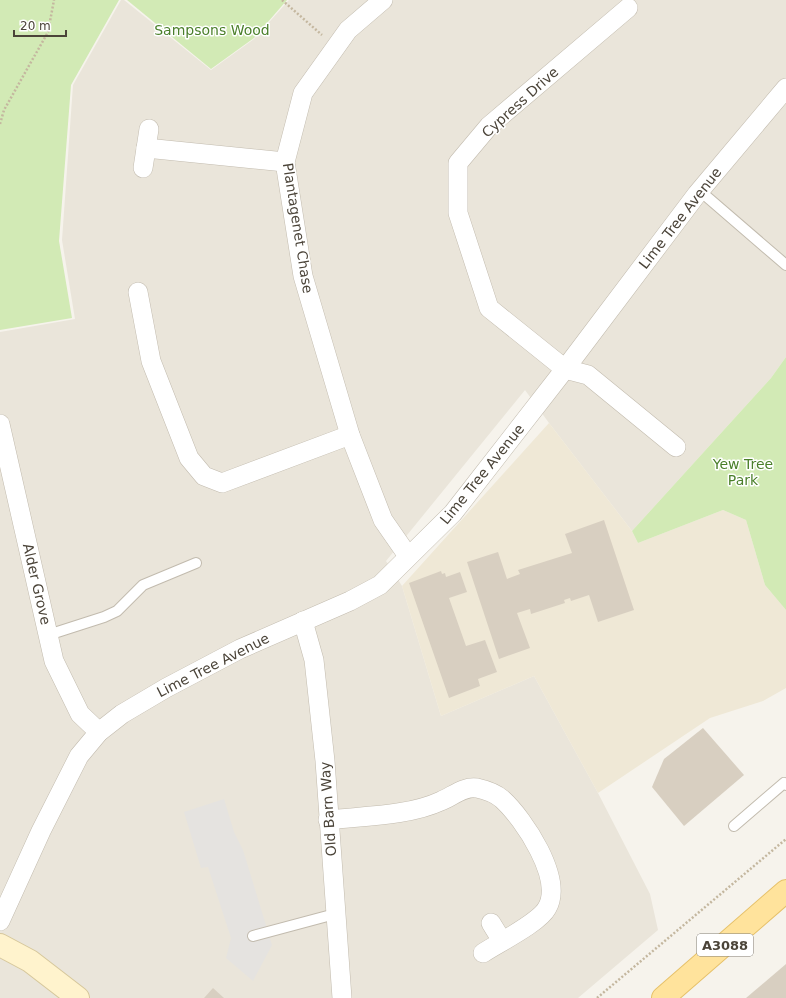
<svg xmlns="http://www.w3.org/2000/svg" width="786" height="998" viewBox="0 0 786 998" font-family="'DejaVu Sans',sans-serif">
	<rect width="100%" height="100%" fill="#f6f3ec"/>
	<polygon fill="#eae5da" points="121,0 124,0 211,70 254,39 289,0 786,0 786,357 771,378 632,531 549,423 525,390 386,561 402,586 441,716 534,676 598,793 650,894 658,930 578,998 0,998 0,332 75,319 62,240 73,85"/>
	<polygon fill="#efe8d6" points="549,423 632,531 638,543 723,510 746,520 765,585 786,610 786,688 763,701 710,718 598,793 534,676 441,716 402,586"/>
	<g fill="#d2eab5">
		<polygon points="0,0 119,0 71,85 59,241 72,318 0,330"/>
		<polygon points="127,0 287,0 254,38 211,69"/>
		<polygon points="786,357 786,610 765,585 746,520 723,510 638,543 632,531 771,378"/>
	</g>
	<polygon fill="#e5e3e0" points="224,799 234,832 243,850 272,945 253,981 226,958 231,938 208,867 201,868 184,812"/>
	<g fill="#d8cfc1">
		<polygon points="604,520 634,610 598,622 589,595 571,601 570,598 564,600 565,603 531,614 530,609 517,613 530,648 499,659 467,562 498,552 507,579 520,574 518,570 572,553 565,534"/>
		<polygon points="441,571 442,574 445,573 446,577 460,572 467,592 449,598 466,646 485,640 497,672 478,679 480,686 449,698 409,583"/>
		<polygon points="703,728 744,775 684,826 652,787 664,759"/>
		<polygon points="786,964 786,998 746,998"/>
		<polygon points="213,988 224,998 204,998"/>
	</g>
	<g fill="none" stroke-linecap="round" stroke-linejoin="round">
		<defs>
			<g id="lane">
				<polyline points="699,190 786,265"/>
				<polyline points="48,635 104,617 117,611 143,585 196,563"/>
				<polyline points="734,826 784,783 786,785"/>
				<polyline points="253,936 335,914"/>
			</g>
			<g id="street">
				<polyline points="383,0 348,30 303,93 285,162 303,276 350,435 383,520 408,556"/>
				<polyline points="628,8 489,126 458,163 458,213 489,308 565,369 588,375 676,447"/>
				<polyline points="146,148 285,162"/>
				<polyline points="143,168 149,129"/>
				<polyline points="138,292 151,361 189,458 204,476 222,483 350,435"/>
				<polyline points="0,424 54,661 80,714 99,732"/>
				<polyline points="303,621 314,660 325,761 342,998"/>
				<path d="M328,820C363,816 409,816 441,801C453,796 464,786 477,788C486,790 495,793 502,799C524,819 564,879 547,908C539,923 498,943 483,953"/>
				<polyline points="0,921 41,831 79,756 99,732 122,714 166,688 240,649 350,601 380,585 453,513 565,369 697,194 786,88"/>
				<polyline points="491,923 502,941"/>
			</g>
			<polyline id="secondary" points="0,945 30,961 78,998"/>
			<polyline id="primary" points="663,998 786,891"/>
		</defs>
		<use href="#lane" stroke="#c2bbae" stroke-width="12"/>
		<use href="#street" stroke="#c2bbae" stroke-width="20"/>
		<use href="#secondary" stroke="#d6c79b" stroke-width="24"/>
		<use href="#primary" stroke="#e6c16a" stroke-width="24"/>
		<g stroke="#c4b79f" stroke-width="2.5" stroke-dasharray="2 2" stroke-linecap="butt">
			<polyline points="282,0 322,35"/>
			<polyline points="0,124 4,110 48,32 54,0"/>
			<polyline points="597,998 786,839"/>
		</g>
		<use href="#lane" stroke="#fff" stroke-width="10"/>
		<use href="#street" stroke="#fff" stroke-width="19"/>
		<use href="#secondary" stroke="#fff3cd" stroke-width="22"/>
		<use href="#primary" stroke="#ffe39c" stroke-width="22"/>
	</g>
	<g text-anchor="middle" stroke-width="3" stroke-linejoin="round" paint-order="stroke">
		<rect fill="#fff" stroke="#817c74" stroke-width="1" x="697" y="934" width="56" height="22" rx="3"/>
		<g font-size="13" font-weight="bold" fill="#4b4439">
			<text x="725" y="950">A3088</text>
		</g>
		<g font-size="14" fill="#4a7f2a" stroke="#fff">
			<text x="212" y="35">Sampsons Wood</text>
			<text x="743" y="469">Yew Tree<tspan x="743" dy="16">Park</tspan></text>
		</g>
		<g font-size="14" fill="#4b4439" stroke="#fff">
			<text transform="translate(520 102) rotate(-42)" y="5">Cypress Drive</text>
			<text transform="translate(680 218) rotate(-52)" y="5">Lime Tree Avenue</text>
			<text transform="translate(298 228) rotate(81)" y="5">Plantagenet Chase</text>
			<text transform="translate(482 474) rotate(-51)" y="5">Lime Tree Avenue</text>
			<text transform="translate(37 584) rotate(77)" y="5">Alder Grove</text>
			<text transform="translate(213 665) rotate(-27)" y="5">Lime Tree Avenue</text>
			<text transform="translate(328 809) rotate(-94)" y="5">Old Barn Way</text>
		</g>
	</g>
	<path d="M14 30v6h52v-6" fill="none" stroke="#4b4439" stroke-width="2"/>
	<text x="20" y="30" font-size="12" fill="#4b4439" stroke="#ffffff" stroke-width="3" paint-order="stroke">20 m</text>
</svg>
